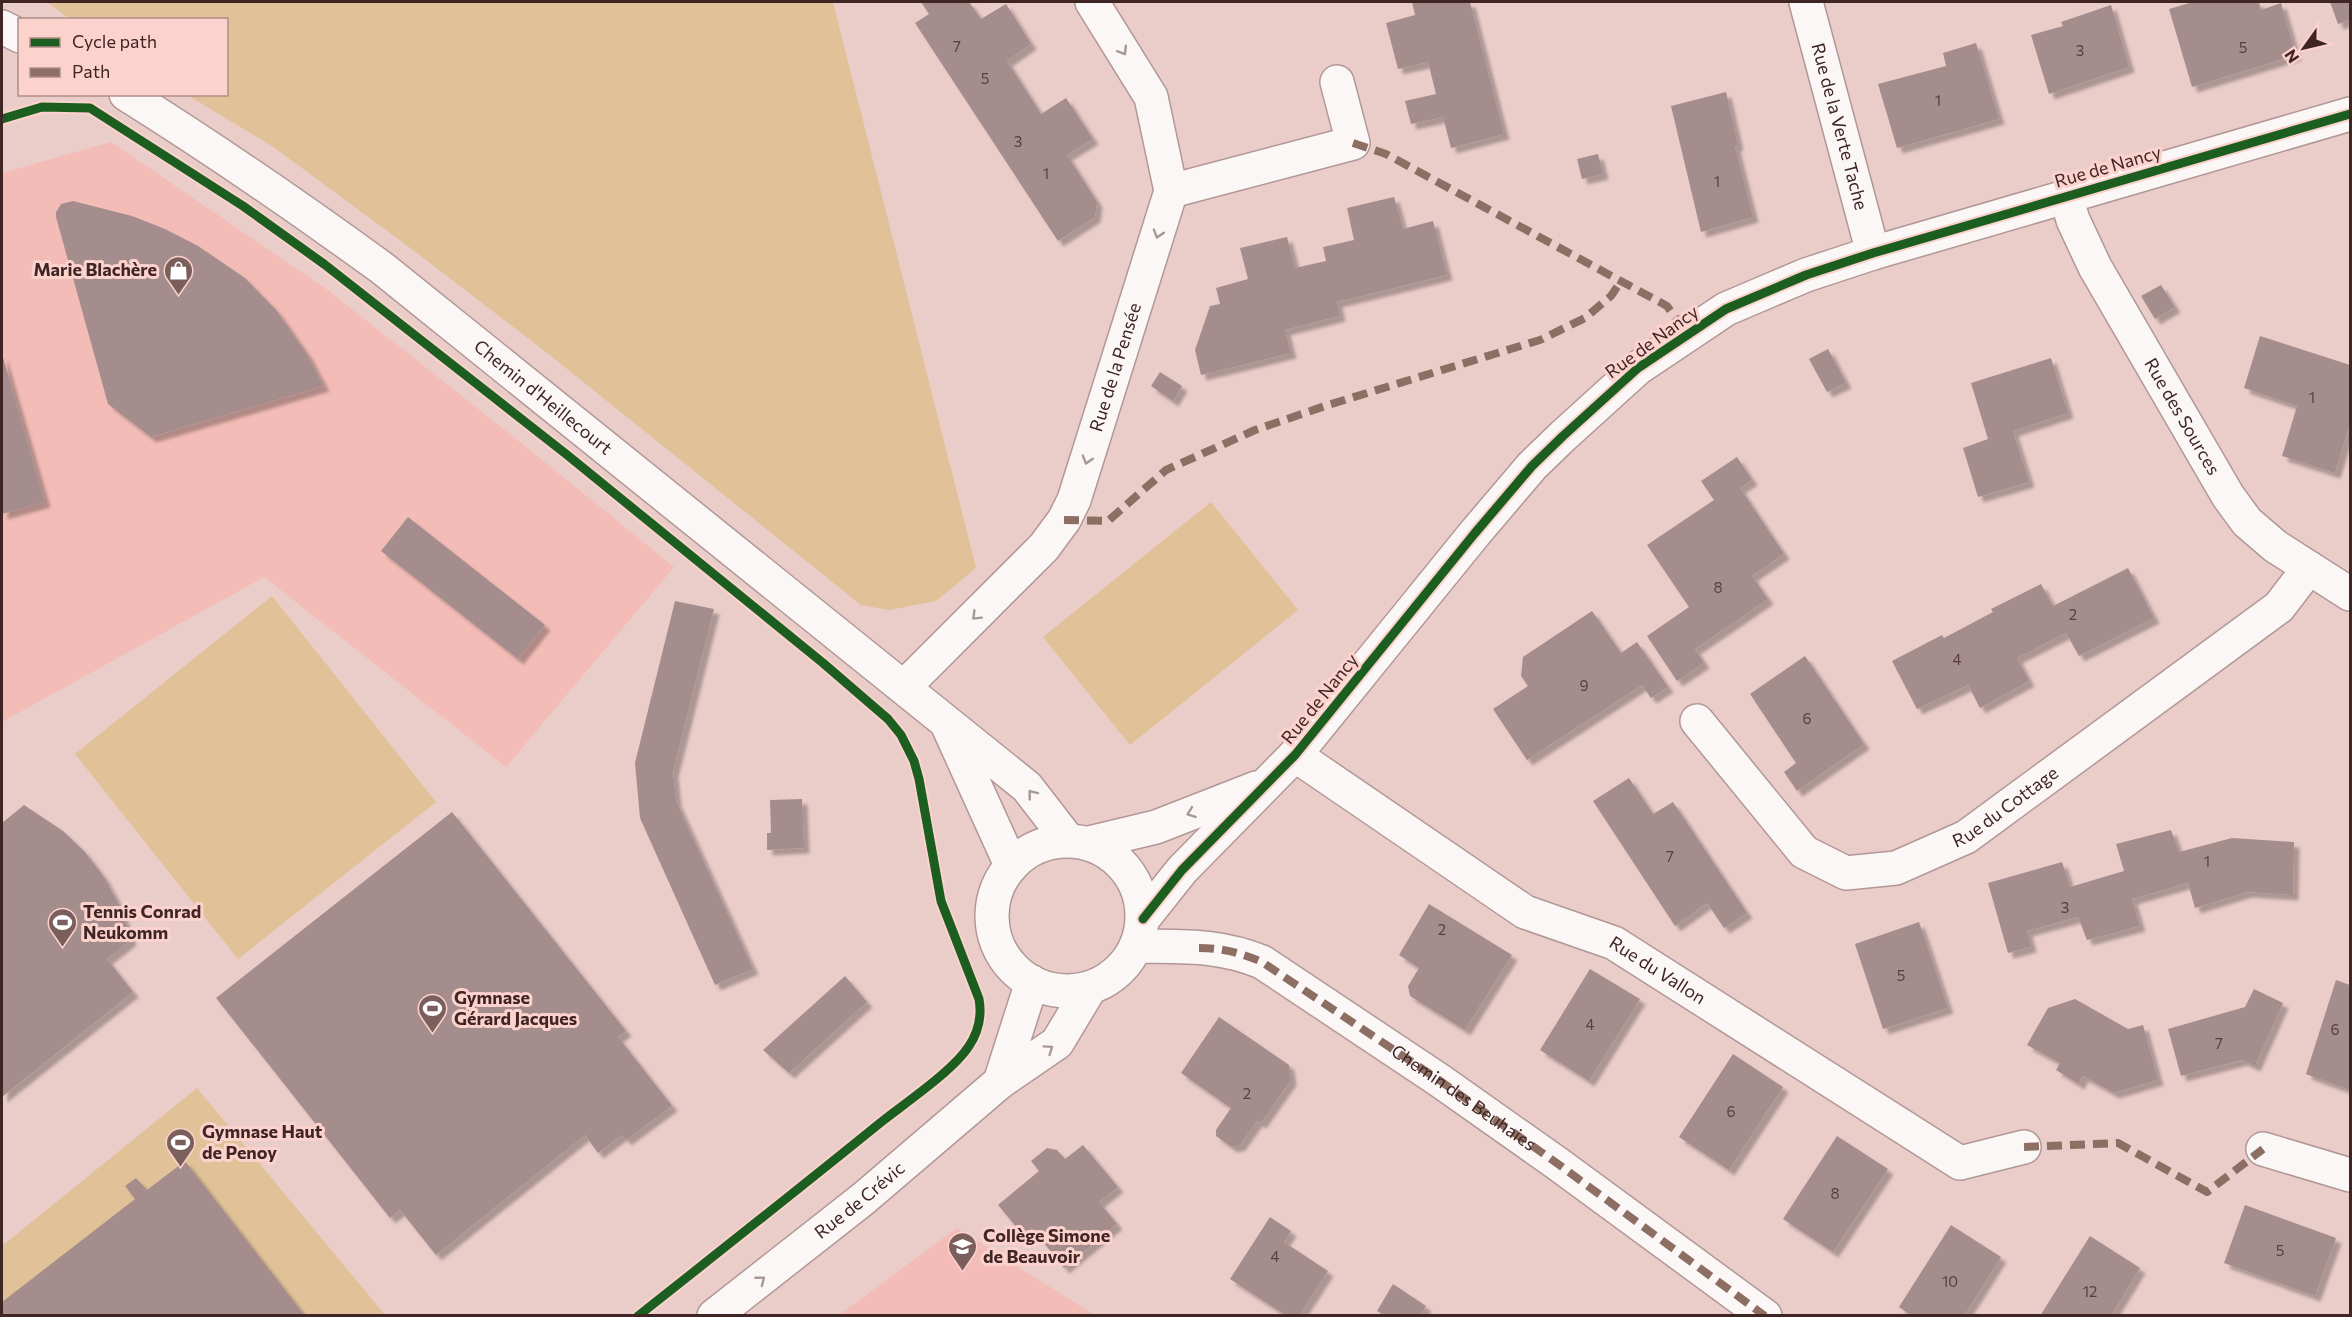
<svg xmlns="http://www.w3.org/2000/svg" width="2352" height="1317" viewBox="0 0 2352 1317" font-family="Commissioner,sans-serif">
	<defs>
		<filter id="shadow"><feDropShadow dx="5.5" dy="5.5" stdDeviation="1.5" flood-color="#0004"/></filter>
	</defs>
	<rect width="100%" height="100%" fill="#eaccc9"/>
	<g fill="#f3bcb6">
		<polygon points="111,142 329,291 526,447 674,567 506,767 264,577 2,722 2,173"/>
		<polygon points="957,1228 1094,1315 839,1315"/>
	</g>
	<g fill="#e1c197">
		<polygon points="47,2 833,2 976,568 936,601 889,610 861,605 546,352 413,250 272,146 187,95 226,94 226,20 70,19"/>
		<polygon points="1211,502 1298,610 1130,745 1043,637"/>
		<polygon points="272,596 436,802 238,959 75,754"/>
		<polygon points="197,1088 385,1315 2,1316 2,1246"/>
	</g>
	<g fill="#a58d8e" filter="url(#shadow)">
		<polygon points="921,2 969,2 981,19 1006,4 1031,44 1007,61 1041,114 1066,98 1093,139 1067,155 1097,202 1095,217 1058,241 915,23 929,14"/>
		<polygon points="1412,2 1470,2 1504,134 1451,148 1443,117 1411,124 1405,101 1436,94 1428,62 1398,69 1386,23 1415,15"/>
		<polygon points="2193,2 2259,2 2261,10 2281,3 2296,55 2192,87 2169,9"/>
		<polygon points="2330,2 2350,2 2350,20 2338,24"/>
		<polygon points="2111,5 2129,67 2049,94 2031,35 2063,26 2061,22"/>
		<polygon points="1976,43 1999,119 1897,148 1878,84 1946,66 1943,53"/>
		<polygon points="1726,92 1738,145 1735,146 1753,217 1701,232 1671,106"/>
		<polygon points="1598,154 1603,174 1582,179 1577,159"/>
		<polygon points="1394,197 1403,229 1433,221 1447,275 1337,302 1340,316 1285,330 1291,353 1201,375 1195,350 1210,306 1220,304 1216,288 1248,279 1240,248 1287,237 1295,268 1326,261 1323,247 1354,240 1347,208"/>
		<polygon points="73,201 132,216 165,229 198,246 245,278 277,311 307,354 324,386 151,437 108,404 56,217 56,212 61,204"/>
		<polygon points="2161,285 2175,307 2155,319 2141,296"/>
		<polygon points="2260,336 2350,365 2350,424 2335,473 2282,456 2297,406 2244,388"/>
		<polygon points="1828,349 1846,383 1827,392 1809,359"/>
		<polygon points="2,354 45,502 2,514"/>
		<polygon points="2051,358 2068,413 2013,431 2029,482 1978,497 1963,448 1988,439 1971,383"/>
		<polygon points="1160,372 1182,386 1173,401 1151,386"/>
		<polygon points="1737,457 1752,480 1740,488 1784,554 1752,576 1768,599 1695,649 1704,663 1677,681 1647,636 1689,607 1647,545 1714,500 1701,481"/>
		<polygon points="408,517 545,625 518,659 381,551"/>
		<polygon points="2128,568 2154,618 2079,656 2066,633 2017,658 2029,681 1980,708 1968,685 1917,709 1892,661 1942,635 1944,638 1993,612 1991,609 2041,584 2053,606"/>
		<polygon points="675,601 714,609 673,772 676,801 753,969 715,985 640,818 635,763"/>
		<polygon points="1592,611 1621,653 1637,642 1668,687 1651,698 1642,685 1527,760 1493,709 1528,686 1521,676 1523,657"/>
		<polygon points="1805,656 1864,744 1797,791 1784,772 1796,763 1750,694"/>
		<polygon points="1629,778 1653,814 1673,802 1747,913 1724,928 1707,903 1675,926 1593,801"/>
		<polygon points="802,799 804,848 767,850 767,833 771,833 770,800"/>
		<polygon points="24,805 63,831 85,852 104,877 119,905 131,940 107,959 133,992 2,1097 2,823"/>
		<polygon points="452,812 626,1031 618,1037 672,1106 626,1140 622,1135 598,1153 585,1135 436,1255 400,1210 390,1218 216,998"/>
		<polygon points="2171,830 2179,852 2232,838 2294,842 2293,895 2247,892 2195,908 2188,883 2132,899 2140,926 2087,940 2078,917 2027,931 2031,947 2008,953 1988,883 2062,862 2070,887 2124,871 2116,844"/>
		<polygon points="1429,904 1512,955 1465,1030 1410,996 1408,986 1419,968 1399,955"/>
		<polygon points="1919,922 1948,1008 1883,1029 1855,944"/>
		<polygon points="1590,969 1640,999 1589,1081 1540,1050"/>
		<polygon points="845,976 867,1002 789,1073 763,1050"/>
		<polygon points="2336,980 2350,985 2350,1090 2306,1074"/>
		<polygon points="2254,989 2283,1003 2255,1066 2242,1060 2181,1076 2168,1029 2245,1007"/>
		<polygon points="2075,999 2128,1029 2143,1025 2158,1080 2114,1093 2083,1076 2079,1084 2056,1070 2060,1063 2027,1045 2048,1008"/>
		<polygon points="1219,1017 1289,1065 1291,1080 1261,1123 1257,1121 1240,1145 1232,1147 1216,1136 1216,1130 1231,1108 1181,1073"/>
		<polygon points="1733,1054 1783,1087 1729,1170 1679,1137"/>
		<polygon points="1837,1136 1888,1169 1833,1252 1783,1219"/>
		<polygon points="1083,1145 1118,1187 1099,1202 1117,1224 1064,1268 1032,1228 1023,1235 998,1205 1039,1171 1031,1161 1047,1148 1057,1150 1065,1159"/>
		<polygon points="185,1161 305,1316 2,1316 2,1302 135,1199 125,1186 136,1178 147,1190"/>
		<polygon points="2245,1205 2336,1238 2315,1296 2224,1263"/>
		<polygon points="1270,1217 1291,1231 1284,1242 1328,1271 1299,1316 1287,1316 1230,1279"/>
		<polygon points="1951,1225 2001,1257 1964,1316 1912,1316 1899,1307"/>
		<polygon points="2090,1236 2140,1268 2111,1316 2040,1316"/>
		<polygon points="1393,1284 1426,1306 1420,1316 1385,1316 1377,1311"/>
	</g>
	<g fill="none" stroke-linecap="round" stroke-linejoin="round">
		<defs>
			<g id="street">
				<path id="s1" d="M1806,2L1873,253"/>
				<polyline points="1171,191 1353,143 1337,82"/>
				<path id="s2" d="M2066,196L2073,220L2095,267L2228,496L2247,522L2275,546L2350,594"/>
				<path id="s3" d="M904,687L1044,547L1064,520L1074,500L1171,191L1151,97L1092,2"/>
				<path id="s4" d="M1697,721L1804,852L1846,873L1896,868L1966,837L2279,607L2309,568"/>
				<path id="s5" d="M1295,755L1525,912L1614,943L1960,1163L2024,1147"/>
				<path id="s6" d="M1137,946C1183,947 1218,944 1262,962L1439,1080L1558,1164L1765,1316"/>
				<polyline points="1000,1082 1032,982"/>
				<polyline points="2263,1149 2350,1175"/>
				<path id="s7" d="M714,1316L863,1199L1000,1082L1057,1043L1090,988"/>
			</g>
			<g id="secondary">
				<polyline points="2,27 20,36"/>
				<path id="s8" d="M126,94C214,149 298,207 382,268L1027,787L1068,840"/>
				<polyline points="948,726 1011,865"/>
				<circle cx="1067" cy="916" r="75"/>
				<polyline points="1089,843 1156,827 1256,788"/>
				<polyline points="1143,919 1182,870 1295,755 1475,533 1532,466 1563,436 1638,368 1726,309 1806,275 1873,253 2350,114"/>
			</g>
		</defs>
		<use href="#street" stroke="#b19896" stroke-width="36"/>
		<use href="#secondary" stroke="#b19896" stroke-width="36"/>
		<use href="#street" stroke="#fcf7f7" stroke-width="33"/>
		<use href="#secondary" stroke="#fcf7f7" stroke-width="33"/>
		<g stroke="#8d6e63" stroke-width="8" stroke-dasharray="15 8" stroke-linecap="butt">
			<polyline points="1353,143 1386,154 1667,306 1687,334"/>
			<polyline points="1064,520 1108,521 1166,470 1255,430 1328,405 1540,340 1585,318 1611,296 1621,281"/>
			<path d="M1199,948C1222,948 1241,953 1262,962L1439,1080L1558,1164L1765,1316"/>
			<polyline points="2024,1147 2118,1143 2207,1192 2263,1149"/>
		</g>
		<defs>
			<g id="cycleway">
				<path d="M2,119L42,107L90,108L243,206L324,264L566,454L823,663L888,719L901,735L914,761L919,779L941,901L979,999C982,1016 979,1031 969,1046C953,1071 905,1103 880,1123C800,1188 719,1252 638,1316"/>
				<polyline points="1143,919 1182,870 1295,755 1475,533 1532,466 1563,436 1638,368 1726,309 1806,275 1873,253 2350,114"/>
			</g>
		</defs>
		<use href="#cycleway" stroke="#fcd2cd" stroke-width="13"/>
		<use href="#cycleway" stroke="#1b5e20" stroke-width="9"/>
	</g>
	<defs><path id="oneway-chevron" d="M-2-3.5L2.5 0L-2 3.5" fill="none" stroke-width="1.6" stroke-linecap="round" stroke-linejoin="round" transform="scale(1.5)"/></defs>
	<g stroke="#a79898">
		<use href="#oneway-chevron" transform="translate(1123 51) rotate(58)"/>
		<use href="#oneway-chevron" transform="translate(1158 234) rotate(107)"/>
		<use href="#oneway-chevron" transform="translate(1087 460) rotate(107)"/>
		<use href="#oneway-chevron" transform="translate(976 616) rotate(135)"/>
		<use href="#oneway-chevron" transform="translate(1032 794) rotate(-128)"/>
		<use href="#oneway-chevron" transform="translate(1191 813) rotate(159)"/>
		<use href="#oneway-chevron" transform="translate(1049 1049) rotate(-35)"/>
		<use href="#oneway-chevron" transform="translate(761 1280) rotate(-38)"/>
	</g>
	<defs>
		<symbol id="shop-pin" viewBox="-11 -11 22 30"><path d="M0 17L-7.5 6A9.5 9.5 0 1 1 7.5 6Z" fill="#7b5f5d" stroke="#fcd2cd"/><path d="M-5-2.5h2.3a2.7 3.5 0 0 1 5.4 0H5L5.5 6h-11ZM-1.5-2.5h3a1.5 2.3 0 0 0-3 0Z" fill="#fff"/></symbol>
		<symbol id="stadium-pin" viewBox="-11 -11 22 30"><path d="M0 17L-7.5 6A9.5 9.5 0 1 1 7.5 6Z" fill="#7b5f5d" stroke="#fcd2cd"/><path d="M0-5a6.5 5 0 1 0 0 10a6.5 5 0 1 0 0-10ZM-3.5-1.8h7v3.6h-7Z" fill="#fff"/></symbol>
		<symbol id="school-pin" viewBox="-11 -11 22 30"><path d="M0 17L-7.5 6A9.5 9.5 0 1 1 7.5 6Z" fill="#7b5f5d" stroke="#fcd2cd"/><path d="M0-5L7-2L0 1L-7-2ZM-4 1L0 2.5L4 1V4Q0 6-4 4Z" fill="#fff"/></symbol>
	</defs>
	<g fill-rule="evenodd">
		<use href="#shop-pin" x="162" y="254" width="33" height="45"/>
		<use href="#stadium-pin" x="46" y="906" width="33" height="45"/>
		<use href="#stadium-pin" x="416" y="992" width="33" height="45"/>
		<use href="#stadium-pin" x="164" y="1126" width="33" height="45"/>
		<use href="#school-pin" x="946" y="1230" width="33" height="45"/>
	</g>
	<g text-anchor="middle" stroke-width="6" stroke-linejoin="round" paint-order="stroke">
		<g font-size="15" fill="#583f3e">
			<text x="957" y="52">7</text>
			<text x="2243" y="53">5</text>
			<text x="2080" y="56">3</text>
			<text x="985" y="84">5</text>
			<text x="1938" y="106">1</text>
			<text x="1018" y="147">3</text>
			<text x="1046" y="179">1</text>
			<text x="1717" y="187">1</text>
			<text x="2312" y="403">1</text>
			<text x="1718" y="593">8</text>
			<text x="2073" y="620">2</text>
			<text x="1957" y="665">4</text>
			<text x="1584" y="691">9</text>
			<text x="1807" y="724">6</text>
			<text x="1670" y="862">7</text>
			<text x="2207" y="867">1</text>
			<text x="2065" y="913">3</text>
			<text x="1442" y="935">2</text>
			<text x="1901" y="981">5</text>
			<text x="1590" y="1030">4</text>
			<text x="2335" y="1035">6</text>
			<text x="2219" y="1049">7</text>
			<text x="1247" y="1099">2</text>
			<text x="1731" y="1117">6</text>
			<text x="1835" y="1199">8</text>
			<text x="2280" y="1256">5</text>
			<text x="1275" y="1262">4</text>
			<text x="1950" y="1287">10</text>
			<text x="2090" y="1297">12</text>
		</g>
		<g font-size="18" fill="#3f2523" stroke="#fcd2cd">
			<text dy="6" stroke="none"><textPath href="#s1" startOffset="129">Rue de la Verte Tache</textPath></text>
			<text transform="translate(2108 167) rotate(-16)" y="6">Rue de Nancy</text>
			<text transform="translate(1652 342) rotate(-36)" y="6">Rue de Nancy</text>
			<text dy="6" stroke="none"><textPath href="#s3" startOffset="393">Rue de la Pensée</textPath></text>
			<text dy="6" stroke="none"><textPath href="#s8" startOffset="516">Chemin d'Heillecourt</textPath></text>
			<text dy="6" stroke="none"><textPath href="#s2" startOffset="250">Rue des Sources</textPath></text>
			<text transform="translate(1320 699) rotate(-51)" y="6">Rue de Nancy</text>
			<text dy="6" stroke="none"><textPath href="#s4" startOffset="392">Rue du Cottage</textPath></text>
			<text dy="6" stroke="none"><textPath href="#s5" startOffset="424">Rue du Vallon</textPath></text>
			<text dy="6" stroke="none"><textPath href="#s6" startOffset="370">Chemin des Beuhaies</textPath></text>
			<text dy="6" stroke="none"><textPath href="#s7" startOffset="186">Rue de Crévic</textPath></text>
		</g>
		<g font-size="18" font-weight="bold" fill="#3f2523" stroke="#fcd2cd" text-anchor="start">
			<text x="157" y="276" text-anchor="end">Marie Blachère</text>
			<text x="83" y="918">Tennis Conrad<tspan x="83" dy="21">Neukomm</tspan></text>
			<text x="454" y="1004">Gymnase<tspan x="454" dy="21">Gérard Jacques</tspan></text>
			<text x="202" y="1138">Gymnase Haut<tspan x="202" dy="21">de Penoy</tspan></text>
			<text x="983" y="1242">Collège Simone<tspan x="983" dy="21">de Beauvoir</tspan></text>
		</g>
	</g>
	<rect width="2352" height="1317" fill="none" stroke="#3f2523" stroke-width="6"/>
	<rect x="18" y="18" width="210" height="78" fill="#fcd2cd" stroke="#b08d89" stroke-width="1.5"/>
	<rect x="30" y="38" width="30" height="9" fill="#1b5e20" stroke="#b08d89" stroke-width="1.5"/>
	<text x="72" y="48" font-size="18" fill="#3f2523">Cycle path</text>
	<rect x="30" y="68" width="30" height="9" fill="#8d6e63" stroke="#b08d89" stroke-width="1.5"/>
	<text x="72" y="78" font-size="18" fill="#3f2523">Path</text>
	<g transform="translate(2304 48) rotate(236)" stroke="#fcd2cd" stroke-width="4.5" paint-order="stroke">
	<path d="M0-4.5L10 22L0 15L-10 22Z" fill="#3f2523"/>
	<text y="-9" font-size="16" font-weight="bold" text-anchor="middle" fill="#3f2523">N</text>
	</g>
</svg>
